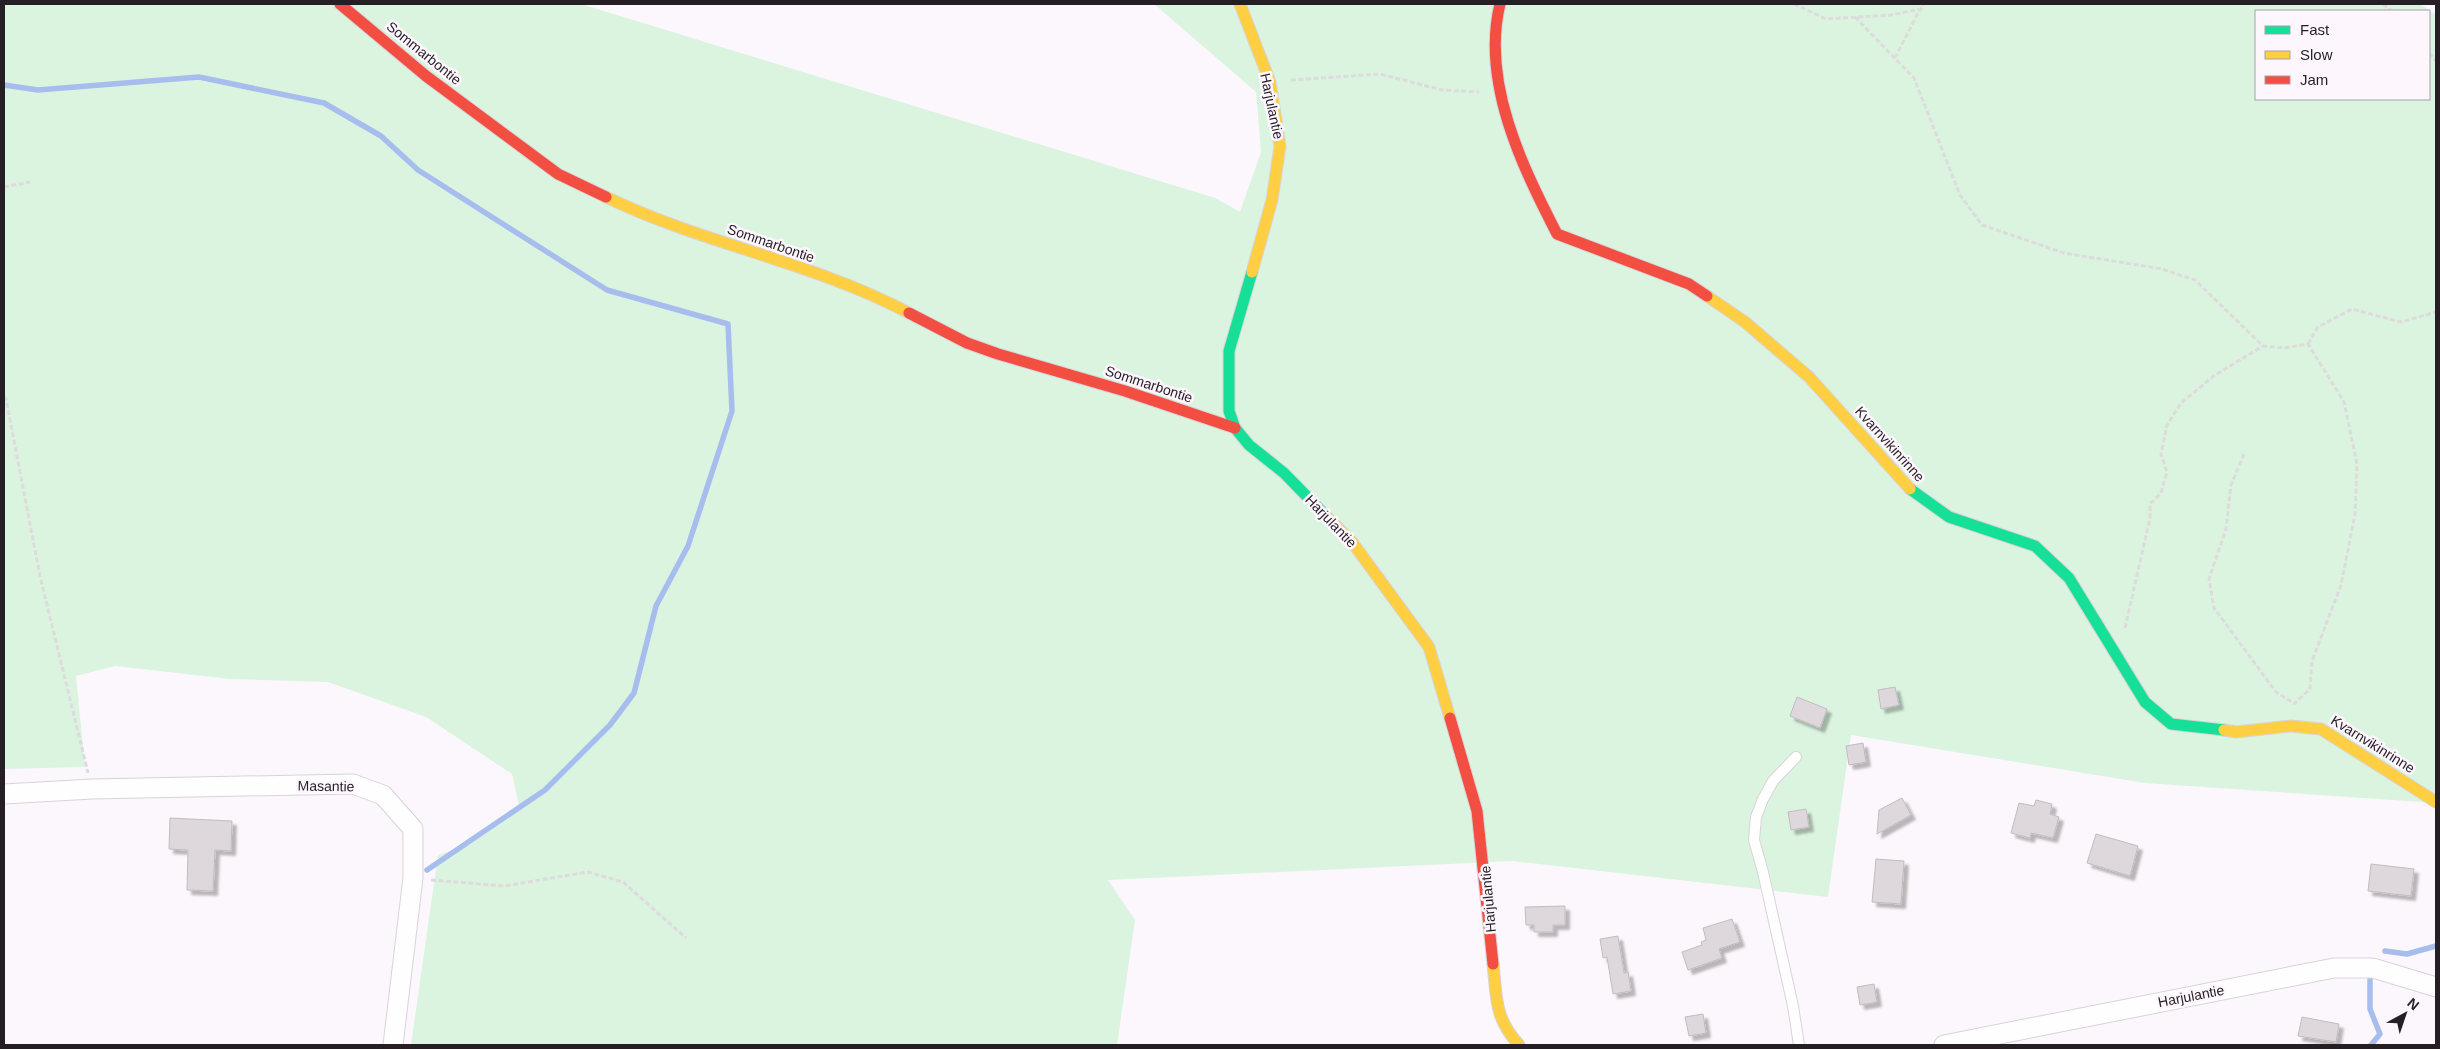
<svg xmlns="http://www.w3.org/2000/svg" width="2440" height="1049" viewBox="0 0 2440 1049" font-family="Helvetica,sans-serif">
	<defs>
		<filter id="shadow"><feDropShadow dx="4.5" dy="4.5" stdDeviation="1" flood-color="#0004"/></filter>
	</defs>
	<rect width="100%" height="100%" fill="#fcf7fc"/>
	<path fill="#dbf4e0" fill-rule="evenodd" d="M4,4H581L1215,198L1240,212L1261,152L1256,92L1154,4H2420L2436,15V803L2145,783L1851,735L1828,897L1512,861L1108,880L1135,920L1117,1045H411L438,855L469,845L520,810L512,774L426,717L328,682L230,679L115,666L76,676L85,767L4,769ZM2256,11H2429V99H2256Z"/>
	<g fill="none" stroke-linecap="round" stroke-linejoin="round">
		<g stroke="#a7bdee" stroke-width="5.5">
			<polyline points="4,85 38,90 199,77 324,103 381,136 418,170 607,290 728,324 732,411 688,546 656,606 634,693 610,725 545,790 427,870"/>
			<polyline points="2385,951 2407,954 2436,946"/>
			<polyline points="2370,980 2370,1009 2380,1034 2371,1045"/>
		</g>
	</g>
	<g fill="#ded7dc" stroke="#c2bcc0" filter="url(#shadow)">
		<polygon points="1895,687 1899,705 1881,709 1878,690"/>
		<polygon points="1797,697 1827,709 1820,728 1790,716"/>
		<polygon points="1863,743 1866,762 1849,765 1846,746"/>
		<polygon points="1902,798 1911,815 1877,834 1879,810"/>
		<polygon points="2036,800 2052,804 2050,814 2059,817 2053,838 2031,833 2030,838 2011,833 2019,803 2034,806"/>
		<polygon points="1806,809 1809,827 1791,830 1788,812"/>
		<polygon points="170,818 232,821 231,851 215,850 213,891 187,890 188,850 169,849"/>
		<polygon points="2096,834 2138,846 2130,876 2087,863"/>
		<polygon points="1876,859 1904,861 1901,904 1872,902"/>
		<polygon points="2371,864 2414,869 2411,896 2368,891"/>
		<polygon points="1565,906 1565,925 1553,925 1553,932 1534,932 1534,925 1526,925 1525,907"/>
		<polygon points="1732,919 1740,942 1719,949 1722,958 1688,970 1682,952 1702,945 1701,942 1706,940 1703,928"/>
		<polygon points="1618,936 1624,973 1628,972 1631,991 1613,994 1607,957 1603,958 1600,939"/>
		<polygon points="1874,984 1877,1002 1860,1005 1857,987"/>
		<polygon points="1703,1014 1706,1033 1689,1036 1685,1017"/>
		<polygon points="2302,1017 2339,1024 2336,1042 2298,1036"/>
	</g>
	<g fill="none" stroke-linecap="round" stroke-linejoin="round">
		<defs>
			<polyline id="lane" points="1796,757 1773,781 1763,799 1756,817 1754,840 1763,872 1793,1006 1799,1045"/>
			<g id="street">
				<polyline points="4,794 92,789 353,784 383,795 413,829 413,878 393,1045"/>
				<polyline points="1944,1045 2334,968 2373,968 2436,987"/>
			</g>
			<g id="fast">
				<polyline points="1252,272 1229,351 1229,411 1235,428 1249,445 1284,473 1327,517"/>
				<polyline points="1910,489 1949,517 2035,546 2069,578 2145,702 2171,724 2224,730"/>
			</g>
			<g id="slow">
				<polyline points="1240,4 1270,82 1280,146 1272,200 1252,272"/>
				<path d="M606,197C703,244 813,262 909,313"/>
				<polyline points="1707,296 1745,322 1809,377 1910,489"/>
				<polyline points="1327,517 1352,542 1429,647 1450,718"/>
				<polyline points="2224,730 2236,732 2291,726 2321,729 2436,802"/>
				<path d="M1493,964C1497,999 1494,1017 1519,1045"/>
			</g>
			<g id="jam">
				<polyline points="340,4 426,76 558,174 606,197"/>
				<path d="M1500,4C1481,82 1522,166 1557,234L1689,284L1707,296"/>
				<polyline points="909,313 967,343 998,354 1125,391 1235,428"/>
				<polyline points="1450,718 1477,811 1493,964"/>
			</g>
		</defs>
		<use href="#lane" stroke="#d9d3d9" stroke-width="12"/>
		<use href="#street" stroke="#d9d3d9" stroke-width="21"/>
		<use href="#fast" stroke="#d9d3d9" stroke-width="13"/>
		<use href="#slow" stroke="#d9d3d9" stroke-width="13"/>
		<use href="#jam" stroke="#d9d3d9" stroke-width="13"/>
		<g stroke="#dddbdd" stroke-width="3" stroke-dasharray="5 2.5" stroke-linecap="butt">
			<polyline points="1794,4 1826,19 1891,15 1921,9 1923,4"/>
			<polyline points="2383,4 2392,11"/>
			<polyline points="1855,17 1914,78 1960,195 1982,225 2064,253 2162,269 2195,280 2263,346 2284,348 2308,344 2344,402 2357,464 2355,514 2341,585 2312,661 2310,689 2294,704"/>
			<polyline points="2429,53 2436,61"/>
			<polyline points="1895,58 1920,9"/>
			<polyline points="1291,80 1380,74 1442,90 1479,92"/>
			<polyline points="4,187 30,182"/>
			<polyline points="2308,344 2318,327 2352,309 2401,322 2436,312"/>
			<polyline points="4,396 6,399 40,576 88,773"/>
			<polyline points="2244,454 2231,485 2226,529 2209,579 2214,608 2276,692 2295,704"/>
			<polyline points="2125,628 2150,518 2150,504 2161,493 2167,472 2161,454 2167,425 2181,403 2215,375 2263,346"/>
			<polyline points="431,880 504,886 588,872 623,882 686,938"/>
		</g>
		<use href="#lane" stroke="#fffeff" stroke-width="10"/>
		<use href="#street" stroke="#fffeff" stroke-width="19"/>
		<use href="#fast" stroke="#16e098" stroke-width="11"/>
		<use href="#slow" stroke="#ffcf43" stroke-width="11"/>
		<use href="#jam" stroke="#f24e42" stroke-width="11"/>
	</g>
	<g text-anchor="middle" stroke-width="5" stroke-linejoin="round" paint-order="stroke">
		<g font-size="14" fill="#251f25" stroke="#fdf6fd">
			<text transform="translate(424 53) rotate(39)" y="5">Sommarbontie</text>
			<text transform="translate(1272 106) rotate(78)" y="5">Harjulantie</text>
			<text transform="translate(771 243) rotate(19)" y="5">Sommarbontie</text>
			<text transform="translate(1149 384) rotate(18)" y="5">Sommarbontie</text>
			<text transform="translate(1890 444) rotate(48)" y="5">Kvarnvikinrinne</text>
			<text transform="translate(1331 521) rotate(46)" y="5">Harjulantie</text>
			<text transform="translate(2373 744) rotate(32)" y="5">Kvarnvikinrinne</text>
			<text transform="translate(326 786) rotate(1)" y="5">Masantie</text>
			<text transform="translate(1488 899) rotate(-95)" y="5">Harjulantie</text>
			<text transform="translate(2191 996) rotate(-11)" y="5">Harjulantie</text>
		</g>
	</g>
	<rect width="2440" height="1049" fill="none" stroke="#251f25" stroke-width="10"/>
	<rect x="2255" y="10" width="175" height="90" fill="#fdf6fd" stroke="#a7a0a7"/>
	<rect x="2265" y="26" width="25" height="8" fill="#16e098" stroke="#a7a0a7"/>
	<text x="2300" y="35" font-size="15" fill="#251f25">Fast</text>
	<rect x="2265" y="51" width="25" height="8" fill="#ffcf43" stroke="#a7a0a7"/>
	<text x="2300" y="60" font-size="15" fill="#251f25">Slow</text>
	<rect x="2265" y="76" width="25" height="8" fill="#f24e42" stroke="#a7a0a7"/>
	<text x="2300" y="85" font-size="15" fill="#251f25">Jam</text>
	<g transform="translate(2405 1014) rotate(40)" stroke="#fdf6fd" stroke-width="4" paint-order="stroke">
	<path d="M0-4L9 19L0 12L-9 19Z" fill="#251f25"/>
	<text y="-8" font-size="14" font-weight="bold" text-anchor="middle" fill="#251f25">N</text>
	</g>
</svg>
